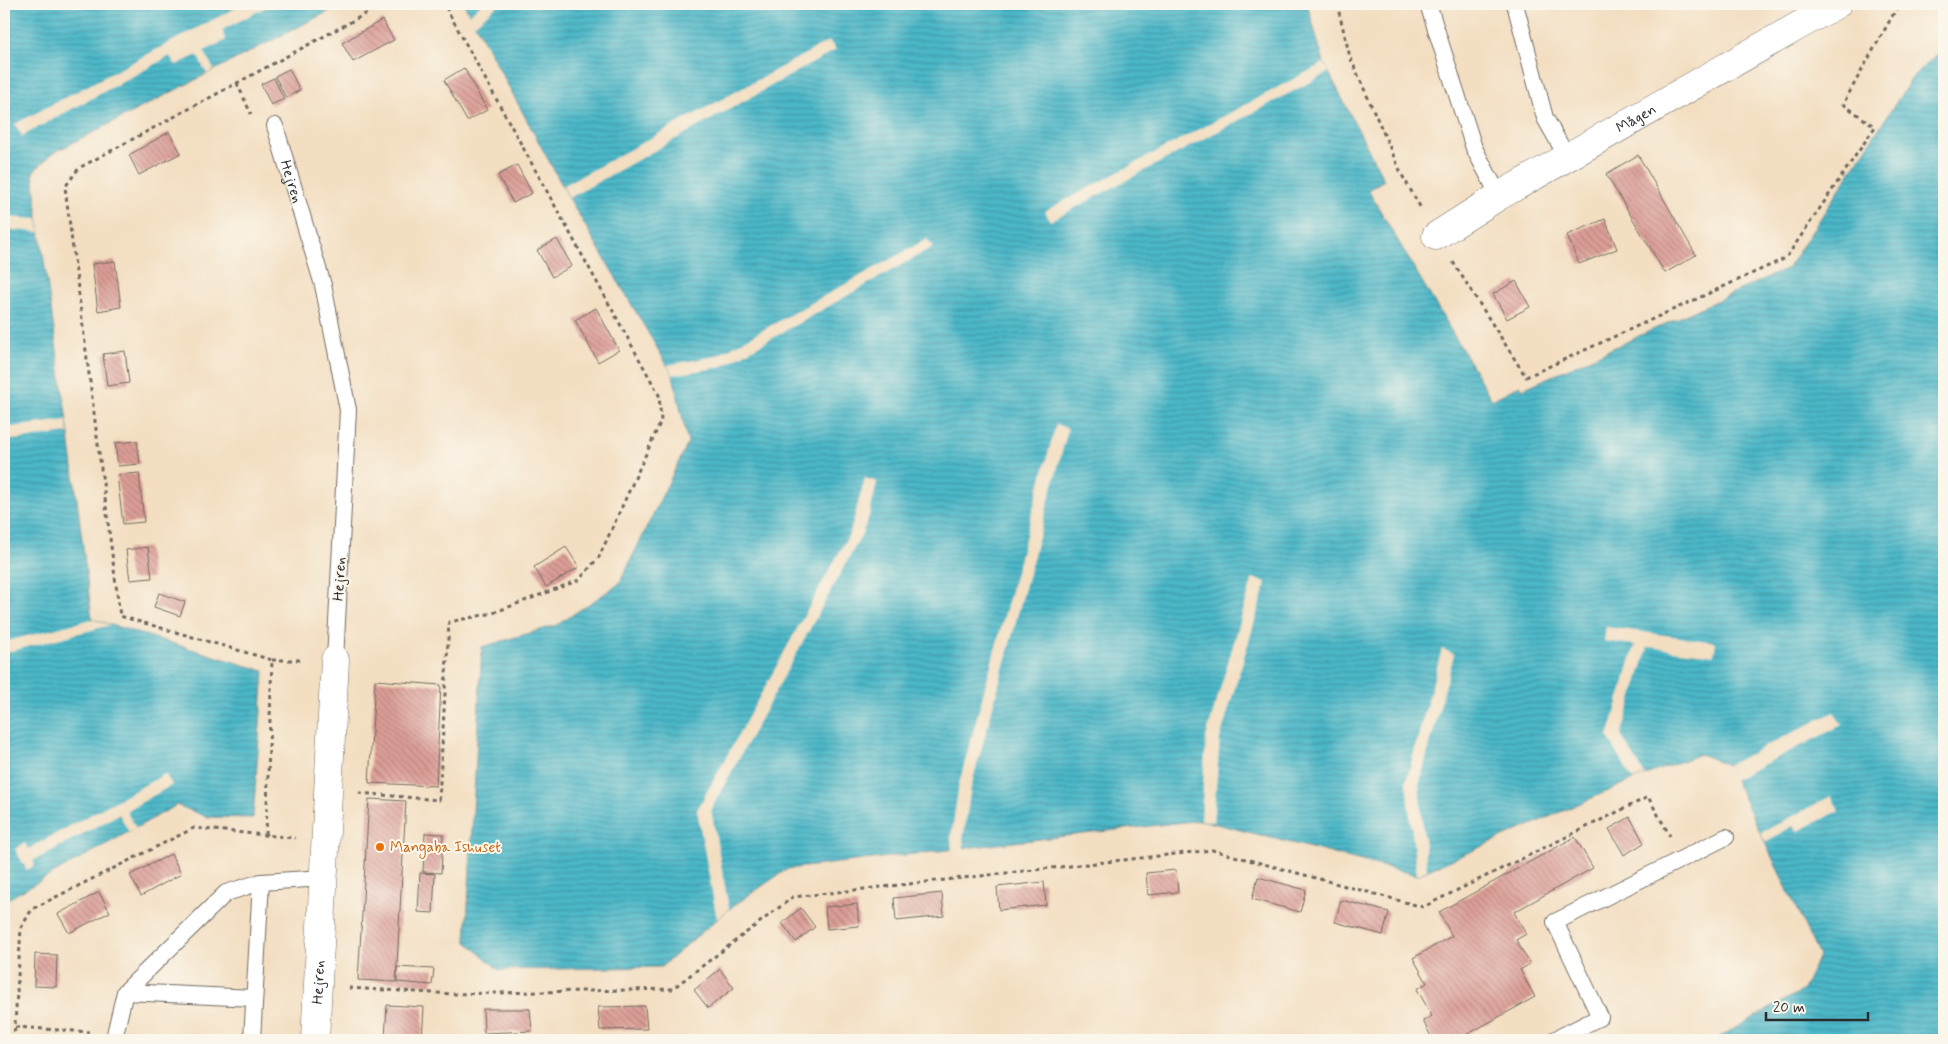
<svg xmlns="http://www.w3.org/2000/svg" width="1948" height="1044" viewBox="0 0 1948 1044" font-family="Mynerve,sans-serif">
	<defs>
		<pattern id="water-rules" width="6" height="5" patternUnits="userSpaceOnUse" patternTransform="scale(1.25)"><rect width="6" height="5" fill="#4bb7c8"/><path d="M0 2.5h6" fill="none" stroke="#3f95a3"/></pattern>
		<pattern id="building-back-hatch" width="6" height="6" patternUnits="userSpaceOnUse" patternTransform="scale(1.25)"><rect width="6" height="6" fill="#dc9e97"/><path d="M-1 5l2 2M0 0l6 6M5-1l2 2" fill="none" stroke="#b3817b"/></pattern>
	</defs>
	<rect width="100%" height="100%" fill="#fbf7ec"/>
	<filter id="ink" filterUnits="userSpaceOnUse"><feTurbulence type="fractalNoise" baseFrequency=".02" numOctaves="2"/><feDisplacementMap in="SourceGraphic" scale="10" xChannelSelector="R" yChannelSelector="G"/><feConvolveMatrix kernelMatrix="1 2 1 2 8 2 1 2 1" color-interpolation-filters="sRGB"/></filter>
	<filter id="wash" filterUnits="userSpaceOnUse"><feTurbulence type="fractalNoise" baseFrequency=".0096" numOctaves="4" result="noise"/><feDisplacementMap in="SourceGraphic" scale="20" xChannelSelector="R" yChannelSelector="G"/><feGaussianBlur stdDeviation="1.12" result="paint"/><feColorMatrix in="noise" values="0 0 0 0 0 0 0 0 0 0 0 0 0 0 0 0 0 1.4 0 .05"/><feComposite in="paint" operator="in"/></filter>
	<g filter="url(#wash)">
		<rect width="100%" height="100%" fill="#f3dec1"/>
		<g fill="url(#water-rules)" stroke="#3b717a">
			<polygon points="4,4 343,4 53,153 33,172 38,219 67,420 92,619 264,671 253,818 207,817 177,805 4,901"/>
			<polygon points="464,4 1307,4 1324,63 1384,180 1368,190 1492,400 1520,385 1523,389 1788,268 1912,78 1936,55 1944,54 1944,1040 1714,1040 1803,990 1819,956 1728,765 1700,754 1633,780 1417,875 1201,820 787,869 729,909 661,967 499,970 466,941 482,647 557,625 619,584 688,443 673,375 569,198"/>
		</g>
		<g fill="#f3dec1">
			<polygon points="243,4 272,4 222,30 226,40 204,51 214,70 207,74 197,55 176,65 170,56 22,136 15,124"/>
			<polygon points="481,4 499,4 474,25 469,15"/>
			<polygon points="829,41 836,50 569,198 563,186"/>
			<polygon points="1324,63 1329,72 1050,221 1045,211"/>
			<polygon points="4,217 38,219 40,232 4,229"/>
			<polygon points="927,239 933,247 721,367 673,375 667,365 716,356"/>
			<polygon points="67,420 68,433 4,441 4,428"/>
			<polygon points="1056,424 1068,429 971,787 963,838 964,850 952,851 951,838 959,784"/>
			<polygon points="865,478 877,482 870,513 862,534 711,809 729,909 717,919 697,810 850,533"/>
			<polygon points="1253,578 1266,583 1220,738 1213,822 1201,820 1206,737"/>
			<polygon points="92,619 110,625 4,653 4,642"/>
			<polygon points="1606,627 1716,642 1714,655 1648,647 1621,735 1645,775 1633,780 1608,737 1635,645 1604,641"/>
			<polygon points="1442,649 1454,654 1419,785 1427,870 1417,875 1406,782"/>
			<polygon points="1834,712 1842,725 1733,780 1728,765"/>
			<polygon points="165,774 172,785 126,811 136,828 129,832 119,814 33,861 35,865 27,870 15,849 25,843 28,849"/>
			<polygon points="1831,796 1839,811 1798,831 1793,826 1765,842 1761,833"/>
		</g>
		<g id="blocks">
			<g fill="url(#building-back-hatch)">
				<polygon points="382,20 394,40 353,62 342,43"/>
				<polygon points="464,68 487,110 467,121 444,80"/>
				<polygon points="289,69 300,90 286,98 275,76"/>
				<polygon points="274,78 284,99 271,105 261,84"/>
				<polygon points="169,132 181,153 139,175 129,155"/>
				<polygon points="1638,155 1696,255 1665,273 1606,174"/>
				<polygon points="517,165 532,193 513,203 498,175"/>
				<polygon points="1605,219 1617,249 1579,264 1567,235"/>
				<polygon points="557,239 572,266 552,277 537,250"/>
				<polygon points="115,261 121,307 98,311 92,264"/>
				<polygon points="1516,281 1530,307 1507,319 1493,294"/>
				<polygon points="596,308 619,350 598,362 575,320"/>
				<polygon points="125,351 129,383 107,386 103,354"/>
				<polygon points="137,441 140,464 118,466 115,443"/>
				<polygon points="139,473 144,522 123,524 117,475"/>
				<polygon points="148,547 152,578 130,580 126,550"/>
				<polygon points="566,547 579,567 546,587 534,567"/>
				<polygon points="159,593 185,602 180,616 154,607"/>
				<polygon points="375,680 441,685 436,786 369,783"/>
				<polygon points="369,799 406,801 396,982 358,980"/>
				<polygon points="1630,817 1644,843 1624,855 1609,829"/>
				<polygon points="425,833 443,834 441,873 423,872"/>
				<polygon points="1575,837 1593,868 1514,912 1526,934 1516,940 1530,964 1520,970 1535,997 1457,1040 1433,1040 1423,1021 1432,1016 1417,989 1427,983 1413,958 1452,936 1439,912"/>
				<polygon points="171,854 181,874 141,896 130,875"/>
				<polygon points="1176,870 1178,892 1148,895 1146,873"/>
				<polygon points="420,873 435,874 433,913 418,912"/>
				<polygon points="1258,877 1306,890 1300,912 1252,899"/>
				<polygon points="1044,882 1046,905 999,910 997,887"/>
				<polygon points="99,892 110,912 69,933 58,914"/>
				<polygon points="942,893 944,916 896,921 894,898"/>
				<polygon points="1341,900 1389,912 1383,935 1335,922"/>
				<polygon points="857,904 859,926 827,929 825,907"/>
				<polygon points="801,908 815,927 796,942 782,923"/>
				<polygon points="35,954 57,955 56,987 34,986"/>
				<polygon points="397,967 434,969 432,985 397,982"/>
				<polygon points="720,969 734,988 708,1008 694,990"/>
				<polygon points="387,1005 424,1007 422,1040 385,1039"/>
				<polygon points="645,1006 647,1029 600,1030 598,1007"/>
				<polygon points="483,1009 530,1009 532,1031 484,1033"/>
			</g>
		</g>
	</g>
	<g filter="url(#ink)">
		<use href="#blocks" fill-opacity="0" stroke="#716a60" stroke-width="1"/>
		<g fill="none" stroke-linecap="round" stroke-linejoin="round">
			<defs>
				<g id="service">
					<polyline points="1428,4 1474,148 1499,196"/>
					<polyline points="1515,4 1545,118 1567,157"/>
					<path id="s1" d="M275,126L323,285L348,410L335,660"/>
					<polyline points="125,992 254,998"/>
					<polyline points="115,1034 125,992 226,893 261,882 324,878"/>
					<polyline points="252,1040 261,882"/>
					<polyline points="1554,1040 1600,1017 1555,922 1726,837"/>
				</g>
				<g id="minor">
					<path id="s2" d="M1436,236L1499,196L1837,4"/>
					<path id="s3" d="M315,1040L335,660"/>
				</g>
			</defs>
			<use href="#service" stroke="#716a60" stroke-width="18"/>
			<use href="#minor" stroke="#716a60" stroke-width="29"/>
			<g stroke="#716a60" stroke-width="3" stroke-dasharray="4 4" stroke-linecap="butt">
				<polyline points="1337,4 1350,57 1402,175 1422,210"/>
				<polyline points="237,83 251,114"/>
				<polyline points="1453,262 1526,377 1786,258 1875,127 1843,104 1899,4"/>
				<polyline points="272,660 304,660"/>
				<polyline points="359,793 439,800 449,622 493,613 579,580 599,557 661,421 659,395 444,4"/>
				<polyline points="266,835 272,660 120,616 65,187 79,168 384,4"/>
				<polyline points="349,988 452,994 672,989 793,897 1212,850 1423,907 1648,797 1670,836"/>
				<polyline points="15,1027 89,1032"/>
				<polyline points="14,1040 21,928 32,909 194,828 295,838"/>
			</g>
			<use href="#service" stroke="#fff" stroke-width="16"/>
			<use href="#minor" stroke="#fff" stroke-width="28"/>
		</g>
	</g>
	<circle fill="#e8710a" stroke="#fbf7ec" stroke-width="2" cx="380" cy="847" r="5"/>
	<g text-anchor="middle" stroke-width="4" stroke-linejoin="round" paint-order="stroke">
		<g font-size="15" fill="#2b2b2b" stroke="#fbf7ec">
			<text dy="5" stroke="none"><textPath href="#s2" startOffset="232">Mågen</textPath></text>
			<text dy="5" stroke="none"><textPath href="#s1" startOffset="58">Hejren</textPath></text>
			<text transform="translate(339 579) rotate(-87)" y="5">Hejren</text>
			<text dy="5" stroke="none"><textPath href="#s3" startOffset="58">Hejren</textPath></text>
		</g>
		<g font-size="15" fill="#c56008" stroke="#fbf7ec" text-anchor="start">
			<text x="390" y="852">Mangaba Ishuset</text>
		</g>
	</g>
	<rect width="1948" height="1044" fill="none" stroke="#fbf7ec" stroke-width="20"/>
	<path d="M1766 1012v8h102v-8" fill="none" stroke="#2b2b2b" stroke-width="2.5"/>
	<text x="1773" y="1012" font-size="15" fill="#2b2b2b" stroke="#fbf7ec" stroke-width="4" paint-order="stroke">20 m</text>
</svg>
